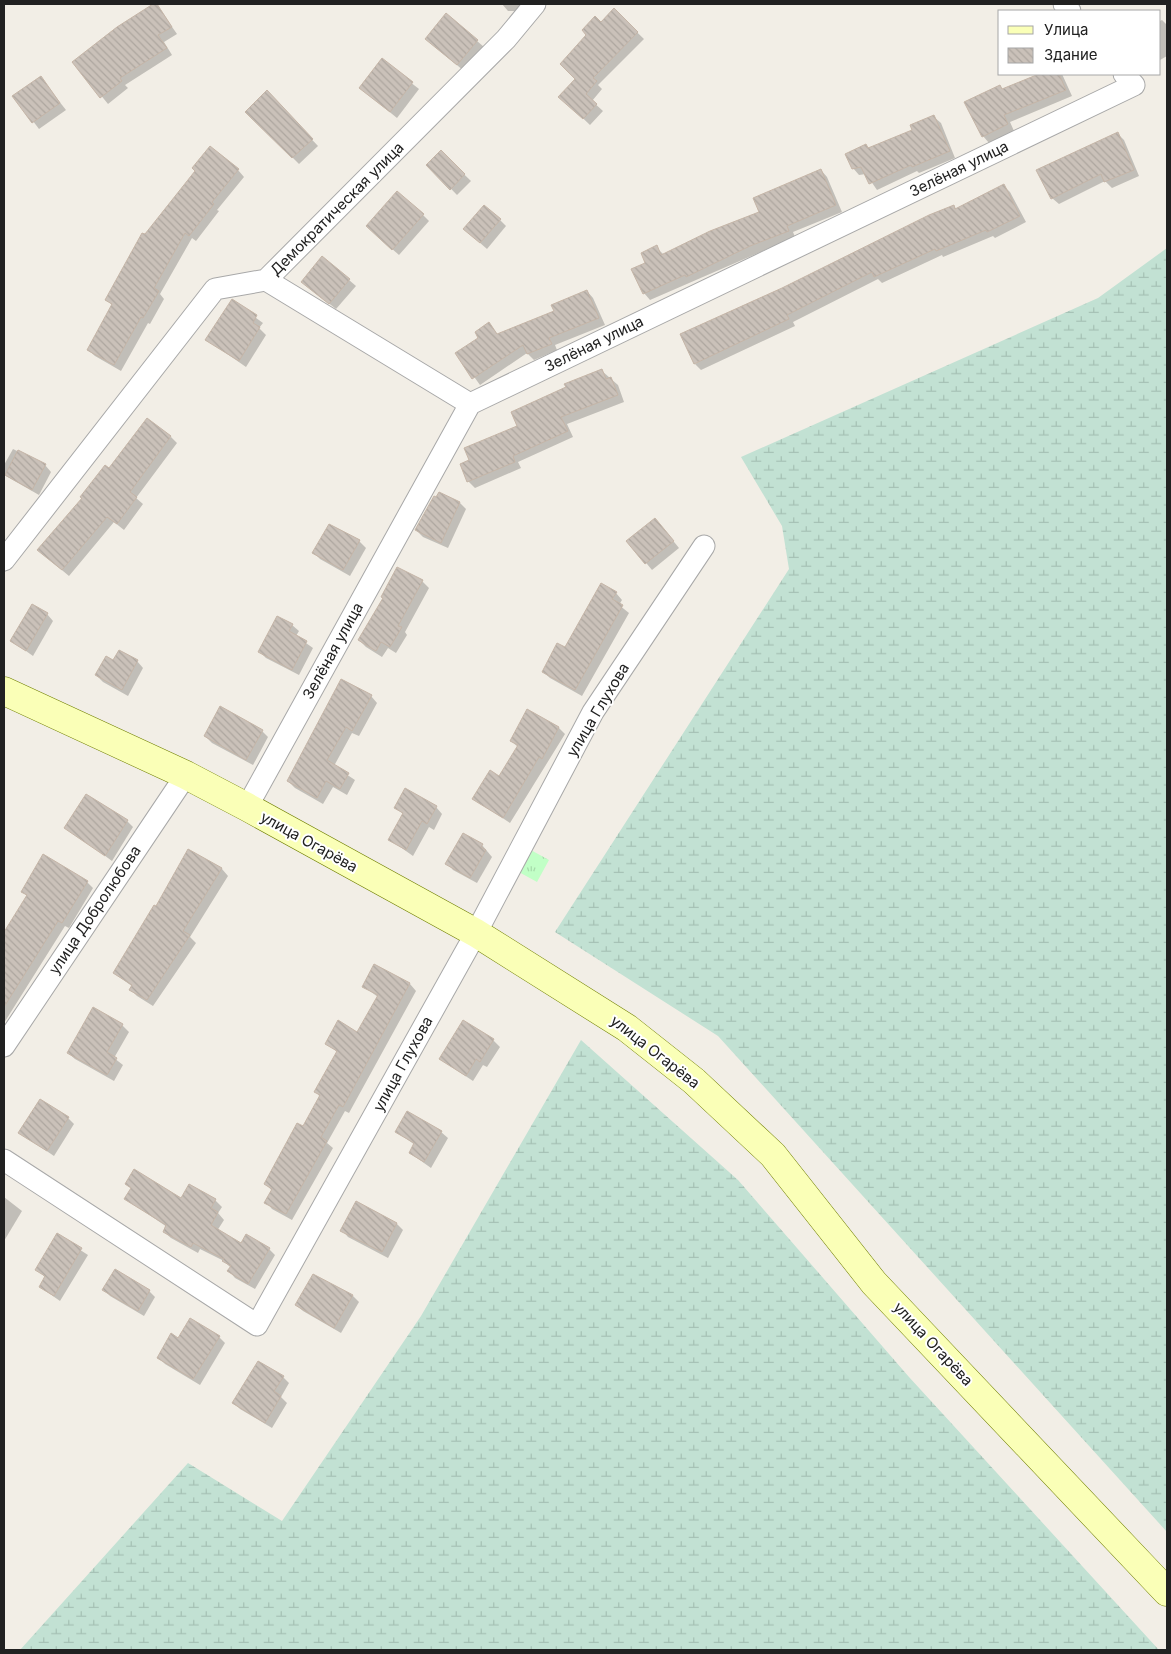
<svg xmlns="http://www.w3.org/2000/svg" width="1171" height="1654" viewBox="0 0 1171 1654" font-family="Inter,sans-serif">
	<defs>
		<pattern id="wetland-marsh" width="20" height="14" patternUnits="userSpaceOnUse" patternTransform="scale(1.25)"><rect width="20" height="14" fill="#c2e1d3"/><path d="M1 5h8M5 5V1M11 12h8M15 12V8" fill="none" stroke="#a6c1b5"/></pattern>
		<pattern id="park-tufts" width="24" height="20" patternUnits="userSpaceOnUse" patternTransform="scale(1.25)"><rect width="24" height="20" fill="#c1ffc6"/><path d="M3 7l-1-3M5 7V3M7 7l1-3M15 17l-1-3M17 17v-4M19 17l1-3" fill="none" stroke="#a6daaa"/></pattern>
		<pattern id="building-back-hatch" width="6" height="6" patternUnits="userSpaceOnUse" patternTransform="scale(1.25)"><rect width="6" height="6" fill="#cac1b9"/><path d="M-1 5l2 2M0 0l6 6M5-1l2 2" fill="none" stroke="#ada69f"/></pattern>
	</defs>
	<rect width="100%" height="100%" fill="#f2eee6"/>
	<g fill="url(#wetland-marsh)">
		<polygon points="1167,248 1167,1532 718,1036 555,932 789,569 782,526 741,457 1098,298"/>
		<polygon points="581,1040 738,1180 909,1377 1159,1650 20,1650 188,1463 282,1521 421,1316"/>
	</g>
	<polygon fill="url(#park-tufts)" points="529,849 549,860 537,882 517,871"/>
	<g fill="#0003">
		<polygon points="156,4 177,34 164,42 172,55 125,85 128,88 108,104 74,62 117,28"/>
		<polygon points="502,4 521,4 515,11 508,11"/>
		<polygon points="614,10 644,39 598,85 602,89 592,101 603,111 590,125 567,103 601,24"/>
		<polygon points="1162,20 1167,25 1167,56 1160,60 1160,21"/>
		<polygon points="477,41 484,47 464,71 433,45"/>
		<polygon points="382,60 419,89 397,118 360,88"/>
		<polygon points="1042,74 1062,74 1072,96 1010,122 1014,131 989,143 983,136 1000,86 1003,90"/>
		<polygon points="40,77 66,110 39,129 14,96"/>
		<polygon points="267,92 318,146 299,164 247,112"/>
		<polygon points="934,117 941,123 955,158 919,173 917,171 877,190 866,174 859,175 853,168 866,145 870,149 914,131"/>
		<polygon points="1118,134 1124,140 1139,176 1112,188 1105,181 1059,204 1052,198"/>
		<polygon points="441,152 471,181 457,195 428,165"/>
		<polygon points="238,170 244,177 217,210 219,211 196,241 192,238 160,294 164,299 150,324 148,323 121,371 95,356 88,350 113,306 107,300 145,236 197,171"/>
		<polygon points="821,170 827,177 842,212 793,232 795,237 650,300 644,293 646,263 656,247 664,255 761,212"/>
		<polygon points="1004,186 1010,192 1026,222 995,238 993,236 943,257 942,255 882,283 878,279 793,322 795,326 701,370 695,364 954,206 957,210"/>
		<polygon points="423,215 429,221 399,255 374,233"/>
		<polygon points="500,220 506,226 487,249 471,235"/>
		<polygon points="349,280 356,286 336,309 302,282"/>
		<polygon points="587,291 593,298 605,325 555,345 557,350 534,360 527,353 480,385 457,353 480,338 489,324 498,335 555,312"/>
		<polygon points="232,301 263,323 259,328 266,335 246,367 207,340"/>
		<polygon points="602,371 618,385 624,402 567,424 573,437 518,462 521,468 475,488 468,481 471,461 567,388"/>
		<polygon points="171,437 177,443 136,498 143,504 124,530 114,522 69,576 45,556 110,470"/>
		<polygon points="13,449 45,465 51,472 39,495 4,475 4,465"/>
		<polygon points="439,493 460,503 466,509 448,548 423,537 416,530"/>
		<polygon points="661,526 679,548 652,570 628,541"/>
		<polygon points="359,541 366,548 350,576 320,559 314,553"/>
		<polygon points="422,581 429,588 405,632 407,635 396,653 388,648 382,657 366,647 359,640"/>
		<polygon points="616,593 622,600 619,605 629,613 582,696 550,678 543,672"/>
		<polygon points="47,614 53,621 33,656 12,641"/>
		<polygon points="292,625 299,631 296,636 313,648 299,675 266,658 259,651"/>
		<polygon points="137,661 143,668 128,696 103,682 96,675 114,662"/>
		<polygon points="371,696 377,703 359,736 352,733 334,766 355,780 347,795 333,787 323,804 295,788 288,781"/>
		<polygon points="528,711 559,728 565,734 510,823 474,799 499,777 518,747 511,741"/>
		<polygon points="262,731 268,737 253,765 212,743 205,736"/>
		<polygon points="396,807 436,807 442,814 434,830 429,827 413,856 389,839 403,814"/>
		<polygon points="127,821 133,827 112,861 66,827"/>
		<polygon points="482,845 492,857 477,883 453,870 447,863"/>
		<polygon points="188,851 222,869 228,876 190,937 196,943 153,1006 137,996 131,990 133,987 114,973 156,907"/>
		<polygon points="87,882 93,888 69,928 65,926 4,1023 4,934 27,896 22,891"/>
		<polygon points="375,965 410,984 416,991 349,1113 345,1111 327,1143 333,1148 292,1220 272,1209 266,1202 272,1191 266,1184 303,1128 320,1097 316,1092 338,1053 327,1043 358,1033 378,997 363,986"/>
		<polygon points="122,1025 129,1032 114,1058 123,1065 114,1081 75,1059 68,1053"/>
		<polygon points="493,1040 500,1047 487,1067 483,1065 473,1081 440,1059"/>
		<polygon points="68,1118 74,1124 54,1156 20,1133"/>
		<polygon points="397,1132 441,1132 448,1138 431,1168 410,1153 415,1145"/>
		<polygon points="126,1183 182,1200 215,1200 222,1207 218,1213 224,1220 217,1231 241,1245 269,1249 275,1255 255,1289 235,1278 229,1271 231,1268 224,1261 200,1249 198,1253 171,1238 164,1232 167,1227 126,1199 132,1189"/>
		<polygon points="4,1197 22,1211 4,1241"/>
		<polygon points="356,1203 397,1224 403,1230 388,1258 348,1237 342,1230"/>
		<polygon points="57,1235 88,1255 60,1301 40,1287 46,1278 37,1270"/>
		<polygon points="104,1290 149,1291 155,1297 144,1316 110,1296"/>
		<polygon points="353,1296 359,1302 341,1333 303,1311 296,1305"/>
		<polygon points="219,1337 225,1343 200,1385 165,1364 158,1357 179,1339"/>
		<polygon points="283,1377 289,1383 281,1397 287,1403 272,1428 240,1409 234,1403"/>
	</g>
	<g fill="url(#building-back-hatch)" stroke="#c5b5a7">
		<polygon points="153,4 157,4 172,27 158,35 167,48 120,78 122,81 100,98 72,62 117,27"/>
		<polygon points="614,8 638,32 593,78 597,81 586,94 597,104 583,119 558,97 575,79 560,64 586,35 582,30 595,16 601,22"/>
		<polygon points="446,13 478,40 457,65 425,39"/>
		<polygon points="382,58 413,82 390,112 359,88"/>
		<polygon points="1039,74 1059,74 1066,90 1004,115 1008,124 982,137 964,102 1000,85 1002,89"/>
		<polygon points="41,76 60,103 32,123 12,96"/>
		<polygon points="267,90 313,139 292,158 245,112"/>
		<polygon points="934,115 950,151 912,167 911,165 869,184 861,167 852,169 845,154 866,144 868,148 912,130 910,125"/>
		<polygon points="1118,132 1134,170 1104,182 1101,174 1051,199 1036,170"/>
		<polygon points="210,146 239,169 212,202 214,204 189,236 185,233 154,288 159,291 143,318 141,317 114,365 87,350 112,304 105,300 142,233 145,234 195,171 192,168"/>
		<polygon points="441,150 465,174 450,190 426,165"/>
		<polygon points="821,169 836,205 787,226 789,231 750,246 686,277 685,275 643,294 631,269 645,263 641,253 657,245 661,255 710,231 759,212 753,198"/>
		<polygon points="1004,184 1020,216 987,232 986,230 936,251 935,249 874,277 872,272 787,315 789,319 694,364 680,334 782,288 929,215 954,205 955,209"/>
		<polygon points="397,191 424,214 392,250 366,226"/>
		<polygon points="484,205 501,219 480,243 463,229"/>
		<polygon points="322,256 350,279 329,304 301,282"/>
		<polygon points="587,290 599,318 549,338 552,344 527,354 523,345 472,379 455,353 478,338 475,332 489,322 497,334 554,311 551,305"/>
		<polygon points="232,299 257,315 253,323 260,327 239,361 205,340"/>
		<polygon points="602,369 606,379 611,377 618,395 561,417 568,431 513,456 515,462 467,482 460,464 469,460 464,448 517,426 511,412 566,387 564,384"/>
		<polygon points="147,418 171,436 130,492 137,497 117,524 107,517 62,570 37,550 82,498 80,497 105,465 109,468"/>
		<polygon points="18,450 46,464 32,490 5,475"/>
		<polygon points="439,492 460,502 441,543 415,530 434,496 436,497"/>
		<polygon points="655,518 674,541 645,564 626,541"/>
		<polygon points="329,524 360,540 343,570 312,553"/>
		<polygon points="397,567 423,580 398,626 402,627 390,647 381,642 376,651 358,640 383,598 381,597"/>
		<polygon points="601,583 617,592 612,599 623,605 575,690 542,672 557,643 565,647"/>
		<polygon points="32,604 48,613 26,651 10,641"/>
		<polygon points="277,616 293,624 289,631 307,641 292,670 258,652"/>
		<polygon points="119,650 138,660 122,690 95,675 106,656 113,660"/>
		<polygon points="341,679 372,695 352,731 346,727 327,760 349,773 340,789 326,781 317,798 287,781"/>
		<polygon points="220,706 263,730 246,760 204,736"/>
		<polygon points="527,709 559,727 542,759 539,757 503,818 472,799 490,770 499,776 518,745 510,741"/>
		<polygon points="405,788 437,806 427,824 422,821 406,850 388,840 403,813 394,808"/>
		<polygon points="86,794 128,820 105,856 64,828"/>
		<polygon points="463,833 483,844 481,847 486,850 470,878 445,864"/>
		<polygon points="188,849 222,868 183,931 190,935 147,1000 129,990 132,985 113,973 154,905 156,906"/>
		<polygon points="43,854 88,881 62,923 58,921 4,1007 4,932 27,895 21,892"/>
		<polygon points="374,964 410,983 343,1107 339,1105 321,1137 327,1141 286,1214 264,1203 272,1189 264,1184 297,1123 303,1126 320,1095 314,1092 337,1051 325,1044 338,1020 357,1032 378,995 362,987"/>
		<polygon points="93,1007 123,1024 107,1052 117,1058 107,1075 67,1053"/>
		<polygon points="463,1020 494,1039 480,1062 476,1059 466,1076 439,1059"/>
		<polygon points="40,1099 69,1117 47,1151 18,1133"/>
		<polygon points="407,1111 442,1131 424,1162 409,1153 414,1143 395,1132"/>
		<polygon points="134,1169 181,1198 189,1184 216,1199 211,1208 218,1212 211,1225 241,1243 246,1234 270,1248 248,1284 227,1271 231,1266 222,1261 224,1259 193,1243 191,1247 163,1232 166,1225 124,1199 131,1188 125,1184"/>
		<polygon points="356,1201 397,1223 382,1252 340,1231"/>
		<polygon points="57,1233 82,1248 54,1296 39,1287 45,1276 35,1270"/>
		<polygon points="115,1269 150,1290 138,1311 102,1290"/>
		<polygon points="313,1274 353,1295 334,1328 295,1305"/>
		<polygon points="190,1318 220,1336 193,1379 157,1358 171,1333 178,1338"/>
		<polygon points="258,1361 284,1376 274,1391 281,1396 265,1423 232,1403"/>
	</g>
	<g fill="none" stroke-linecap="round" stroke-linejoin="round">
		<defs>
			<g id="street">
				<polyline points="1064,4 1070,11"/>
				<polyline points="266,280 470,404"/>
				<polyline points="4,560 215,289 266,280 506,39 535,4"/>
				<polyline points="247,807 470,404 1134,85 1124,74"/>
				<polyline points="4,1046 186,775"/>
				<polyline points="4,1160 257,1325 476,933 593,712 704,546"/>
			</g>
			<polyline id="secondary" points="4,691 186,775 247,807 476,933 627,1028 694,1081 773,1155 874,1283 1167,1592"/>
		</defs>
		<use href="#street" stroke="#a8a8a8" stroke-width="23"/>
		<use href="#secondary" stroke="#707f00" stroke-width="29"/>
		<use href="#street" stroke="#fff" stroke-width="21"/>
		<use href="#secondary" stroke="#faffb7" stroke-width="28"/>
	</g>
	<g text-anchor="middle" stroke-width="4" stroke-linejoin="round" paint-order="stroke">
		<g font-size="15" fill="#212121" stroke="#fff">
			<text transform="translate(959 169) rotate(-26)" y="5">Зелёная улица</text>
			<text transform="translate(337 209) rotate(-45)" y="5">Демократическая улица</text>
			<text transform="translate(594 344) rotate(-26)" y="5">Зелёная улица</text>
			<text transform="translate(333 651) rotate(-61)" y="5">Зелёная улица</text>
			<text transform="translate(598 710) rotate(-59)" y="5">улица Глухова</text>
			<text transform="translate(309 842) rotate(29)" y="5">улица Огарёва</text>
			<text transform="translate(95 910) rotate(-56)" y="5">улица Добролюбова</text>
			<text transform="translate(655 1052) rotate(38)" y="5">улица Огарёва</text>
			<text transform="translate(403 1064) rotate(-61)" y="5">улица Глухова</text>
			<text transform="translate(933 1344) rotate(47)" y="5">улица Огарёва</text>
		</g>
	</g>
	<rect width="1171" height="1654" fill="none" stroke="#212121" stroke-width="10"/>
	<rect x="998" y="10" width="162" height="65" fill="#ffffff" stroke="#a6a6a6"/>
	<rect x="1008" y="26" width="25" height="8" fill="#faffb7" stroke="#a6a6a6"/>
	<text x="1044" y="35" font-size="15" fill="#212121">Улица</text>
	<rect x="1008" y="48" width="25" height="15" fill="url(#building-back-hatch)" stroke="#a6a6a6"/>
	<text x="1044" y="60" font-size="15" fill="#212121">Здание</text>
</svg>
